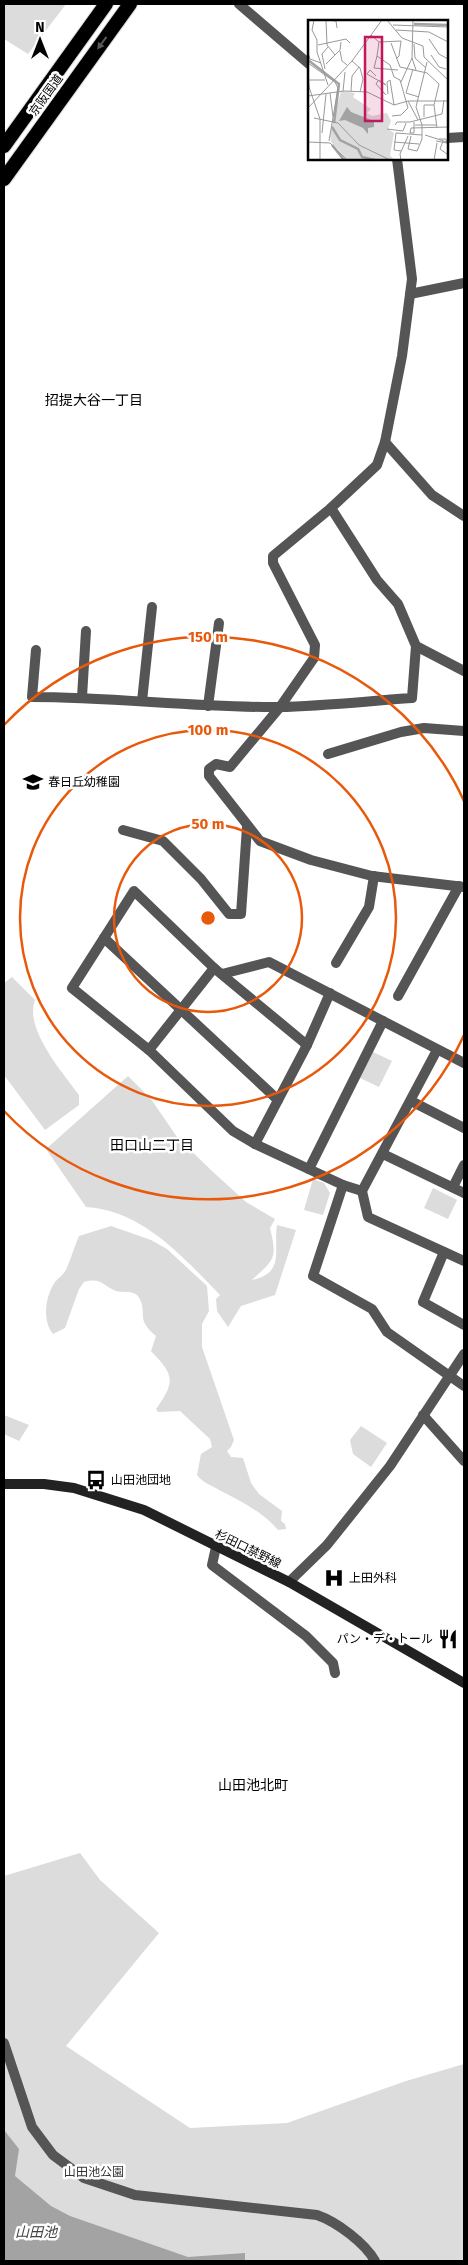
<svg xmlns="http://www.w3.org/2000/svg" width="468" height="2265" viewBox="0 0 468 2265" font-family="'Fira Sans','Noto Sans JP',sans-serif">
	<rect width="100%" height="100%" fill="#fff"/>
	<g fill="#dcdcdc">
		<polygon points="4,4 66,4 28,54 4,39"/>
		<path d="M12,977L35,1000C24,1029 63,1073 79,1095V1105L45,1130L4,1075V983Z"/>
		<polygon points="373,1052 392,1061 379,1087 360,1078"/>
		<path d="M128,1076L151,1099L177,1137L212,1171L246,1202L275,1219L270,1228C278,1260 273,1260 252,1280C286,1273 273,1249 277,1225L296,1230L275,1295L241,1306L228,1327L217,1311L216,1299L220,1295C183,1257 142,1210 86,1207L46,1149Z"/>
		<polygon points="313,1179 324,1183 330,1193 323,1215 304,1210"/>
		<polygon points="433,1188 457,1200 448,1219 424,1208"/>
		<path d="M111,1226L151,1240L167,1249L207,1286L209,1311L202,1324V1347L234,1440L231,1447L227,1451L231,1457L243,1458L251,1483L259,1494L282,1511L281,1521L285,1524L286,1529L278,1530C262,1511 240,1501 219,1490C210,1484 204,1484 197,1475L201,1454L212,1447L210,1439L180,1411L158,1412L156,1409C176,1381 174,1375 151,1351L156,1336C134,1318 149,1313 138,1296C133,1290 122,1293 116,1291C102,1285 101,1277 84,1282L79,1289L65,1328L53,1334C42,1320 45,1297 55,1282C58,1278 63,1275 66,1270C71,1259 74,1247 79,1236Z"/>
		<polygon points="4,1415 29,1425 19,1441 4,1434"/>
		<polygon points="361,1426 387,1443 371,1467 353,1454 350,1440"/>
		<polygon points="80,1853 100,1880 159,1933 66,2046 190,2128 287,2123 406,2081 464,2064 464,2261 4,2261 4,1876"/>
	</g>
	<polygon fill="#a3a3a3" points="4,2130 19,2149 15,2176 51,2206 70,2216 188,2257 245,2253 245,2261 4,2261"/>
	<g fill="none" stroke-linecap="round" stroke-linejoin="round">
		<defs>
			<g id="trunk">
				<polyline points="4,146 106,4"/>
				<polyline points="4,179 130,4"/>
			</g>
		</defs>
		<use href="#trunk" stroke="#dbdbdb" stroke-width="16"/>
		<path stroke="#555" stroke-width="10" d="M4,2043L32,2127L53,2155L84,2178L135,2195L317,2215C337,2222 365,2243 375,2261"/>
		<g stroke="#555" stroke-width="10">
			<polyline points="239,4 309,64"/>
			<polyline points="447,138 464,137"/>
			<polyline points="410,294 464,283"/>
			<polyline points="385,442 432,495 464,516"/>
			<polyline points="331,508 273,556 273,563 315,645 314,658 280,707 230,767 216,764 209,769 209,776 260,841 311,860 372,876 464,887"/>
			<polyline points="416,646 464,671"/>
			<path d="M36,650L32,697C115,697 197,708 279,707C323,706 368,701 412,698L416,646L398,604L377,580L331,508L377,465L385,442L402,356L412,279L397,159"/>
			<polyline points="82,697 86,631"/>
			<polyline points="142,701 152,607"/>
			<polyline points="208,706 219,623"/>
			<polyline points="328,754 401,732 424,728 464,731"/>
			<polyline points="123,830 163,841 201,879 229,914 241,914 247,827"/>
			<polyline points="104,938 278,1100"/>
			<polyline points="336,963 369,907 374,876"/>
			<polyline points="222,974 269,962 464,1063"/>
			<polyline points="398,996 459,886"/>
			<polyline points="307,1045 214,968 134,891 72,988 149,1050 233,1131 255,1144 343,1185 362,1191"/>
			<polyline points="149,1050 214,968"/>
			<polyline points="437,1050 362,1191 368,1217 464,1261"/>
			<polyline points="411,1101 464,1128"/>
			<polyline points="255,1144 307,1045 330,993"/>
			<polyline points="383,1154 464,1193"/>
			<polyline points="309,1169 383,1021"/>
			<polyline points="343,1185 313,1276 372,1309 387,1332 464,1386"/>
			<polyline points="453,1187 464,1165"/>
			<polyline points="444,1252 423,1302 464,1325"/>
			<polyline points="423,1415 464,1461"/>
			<polyline points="216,1547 212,1565 306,1636 333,1663 335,1673"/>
			<polyline points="289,1582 327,1545 390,1466 464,1354"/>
		</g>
		<polyline stroke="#222" stroke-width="10" points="4,1484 44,1484 74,1488 144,1510 289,1582 464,1683"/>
		<use href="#trunk" stroke="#000" stroke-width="14"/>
	</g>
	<defs><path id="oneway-solid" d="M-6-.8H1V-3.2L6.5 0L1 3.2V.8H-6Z" transform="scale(1.25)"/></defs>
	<use fill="#595959" href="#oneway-solid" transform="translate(102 43) rotate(126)"/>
	<g fill="none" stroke="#e8590c" stroke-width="2.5">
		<circle cx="208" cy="918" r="94"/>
		<circle cx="208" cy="918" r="188"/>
		<path d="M464 1035A281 281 0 0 1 4 1111M4 725A281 281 0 0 1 464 801"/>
	</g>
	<defs>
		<symbol id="school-bare" viewBox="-9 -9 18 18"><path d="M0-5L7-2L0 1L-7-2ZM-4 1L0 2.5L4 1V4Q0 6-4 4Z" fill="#000" stroke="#fff" stroke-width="2.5" paint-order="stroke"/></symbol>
		<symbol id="bus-bare" viewBox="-9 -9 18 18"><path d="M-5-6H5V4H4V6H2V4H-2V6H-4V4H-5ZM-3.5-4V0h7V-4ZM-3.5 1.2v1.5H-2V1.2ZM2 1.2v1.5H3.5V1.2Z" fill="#000" stroke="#fff" stroke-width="2.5" paint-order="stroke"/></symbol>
		<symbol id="hospital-bare" viewBox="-9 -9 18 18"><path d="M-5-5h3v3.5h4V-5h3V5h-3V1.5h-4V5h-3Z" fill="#000" stroke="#fff" stroke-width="2.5" paint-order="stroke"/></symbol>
		<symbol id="restaurant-bare" viewBox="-9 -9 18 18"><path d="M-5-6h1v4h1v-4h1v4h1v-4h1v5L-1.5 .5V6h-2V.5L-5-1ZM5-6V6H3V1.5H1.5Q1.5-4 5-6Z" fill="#000" stroke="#fff" stroke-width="2.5" paint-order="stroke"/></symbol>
	</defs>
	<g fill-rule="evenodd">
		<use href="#school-bare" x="19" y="768" width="28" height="28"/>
		<use href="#bus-bare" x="82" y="1466" width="28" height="28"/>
		<use href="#hospital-bare" x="320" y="1564" width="28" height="28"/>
		<use href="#restaurant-bare" x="434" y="1625" width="28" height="28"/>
	</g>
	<g text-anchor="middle" stroke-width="5" stroke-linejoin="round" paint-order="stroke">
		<g font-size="12" fill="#000" stroke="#fff">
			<text transform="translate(46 95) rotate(-54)" y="4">京阪国道</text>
			<text transform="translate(248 1549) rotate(26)" y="4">杉田口禁野線</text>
		</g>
		<g font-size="12" fill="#000" stroke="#fff" text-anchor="start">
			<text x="48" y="786">春日丘幼稚園</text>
			<text x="111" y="1484">山田池団地</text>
			<text x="349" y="1582">上田外科</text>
			<text x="433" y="1643" text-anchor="end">パン・デ・トール</text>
		</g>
		<g font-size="12" fill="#333" stroke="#fff">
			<text x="94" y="2176">山田池公園</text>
		</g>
		<g font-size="14" fill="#000" stroke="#fff">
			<text x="94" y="405">招提大谷一丁目</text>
			<text x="152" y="1150">田口山二丁目</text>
			<text x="253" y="1790">山田池北町</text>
		</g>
		<g font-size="14" font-style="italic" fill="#444" stroke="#fff">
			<text x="36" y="2237">山田池</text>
		</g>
	</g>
	<g transform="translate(308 20)">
		<rect width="140" height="140" fill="#fff"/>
		<path d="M33,71L47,73L45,77L63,89L59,93L64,96L79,93L83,101L80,109L86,113L82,135L86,140H39L23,122L22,114Z" fill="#dcdcdc"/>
		<path d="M39,87L43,92L66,101V107L60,108V114L55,108L37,100L31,101Z" fill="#a3a3a3"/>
		<path fill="none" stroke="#a3a3a3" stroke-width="2.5" d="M106,4L140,5M0,40L31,64L26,103M24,107L32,120L50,129L54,137L67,140M24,125L36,140"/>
		<path fill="none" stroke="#999" stroke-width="1" d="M6,0L4,10L9,20V32L20,65M79,0L94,18L115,26L116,37L140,60M105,0L104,38L108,50M85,5L140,7M88,10L121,12L140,22M63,15L71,22L93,21M121,19L131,34L140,39M71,22L69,36L82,45L86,57L92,60L100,88L93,95L84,96M83,23L92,47M106,24L107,38L118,48M10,25L38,19L42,23M32,31L34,41L39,45M0,33L2,39L13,43M27,35L19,25L18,0L28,1L29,8M123,35L131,47L138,49M69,36L66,48L90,50M88,39L91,36L93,21M44,41L52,48L55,59L52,72M0,43L27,62L30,68L21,121M18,44L32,30L33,22M92,47L119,53L131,64L126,85L129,108M17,49L14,34L20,27M105,49L98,73L111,77M0,54L1,67L12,99V140M68,56L62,50L59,54L78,65L71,60M1,60H17M82,60L86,85M70,61L68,64L78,75L73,70M93,62L104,38M35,71L37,52M43,71L44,56L51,47M22,73L25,97M80,74L79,62L82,60M0,76L36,71L59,72L86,85L100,81H140M100,81L110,100M0,88L44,41L74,0M116,97V85H126M6,98L30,103L51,125L82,140M87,105L89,102H102L134,94L136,80M107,105H129M103,108L140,107M103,108L102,113H106V102M79,109L95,111L98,103M14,113L18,74M117,115L139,122M103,116L100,129L109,131L114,119V105L108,87L119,42M128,121L139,123L138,119H131M135,121L132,129L139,134M0,122L22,123L39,140M86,122L111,124M93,131L86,130L88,113L114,115M93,140L92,134L100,116M126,140L129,123"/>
		<path fill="#c2185b" fill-opacity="0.15" stroke="#c2185b" stroke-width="2.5" d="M57,17H74V101H57Z"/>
		<rect width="140" height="140" fill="none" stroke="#000" stroke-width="2.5"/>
	</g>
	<circle cx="208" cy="918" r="8" fill="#e8590c" stroke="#fff" stroke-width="2.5"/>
	<g font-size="15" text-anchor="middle" font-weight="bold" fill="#e8590c" stroke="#fff" stroke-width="5" stroke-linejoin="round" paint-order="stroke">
		<text x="208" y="642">150 m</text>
		<text x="208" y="735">100 m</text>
		<text x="208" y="829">50 m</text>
	</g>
	<rect width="468" height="2265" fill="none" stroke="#000000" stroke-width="10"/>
	<g transform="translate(40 40)" stroke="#ffffff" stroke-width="4" paint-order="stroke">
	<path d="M0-4L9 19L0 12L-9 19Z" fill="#000000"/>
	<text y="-8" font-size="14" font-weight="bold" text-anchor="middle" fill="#000000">N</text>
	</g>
</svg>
